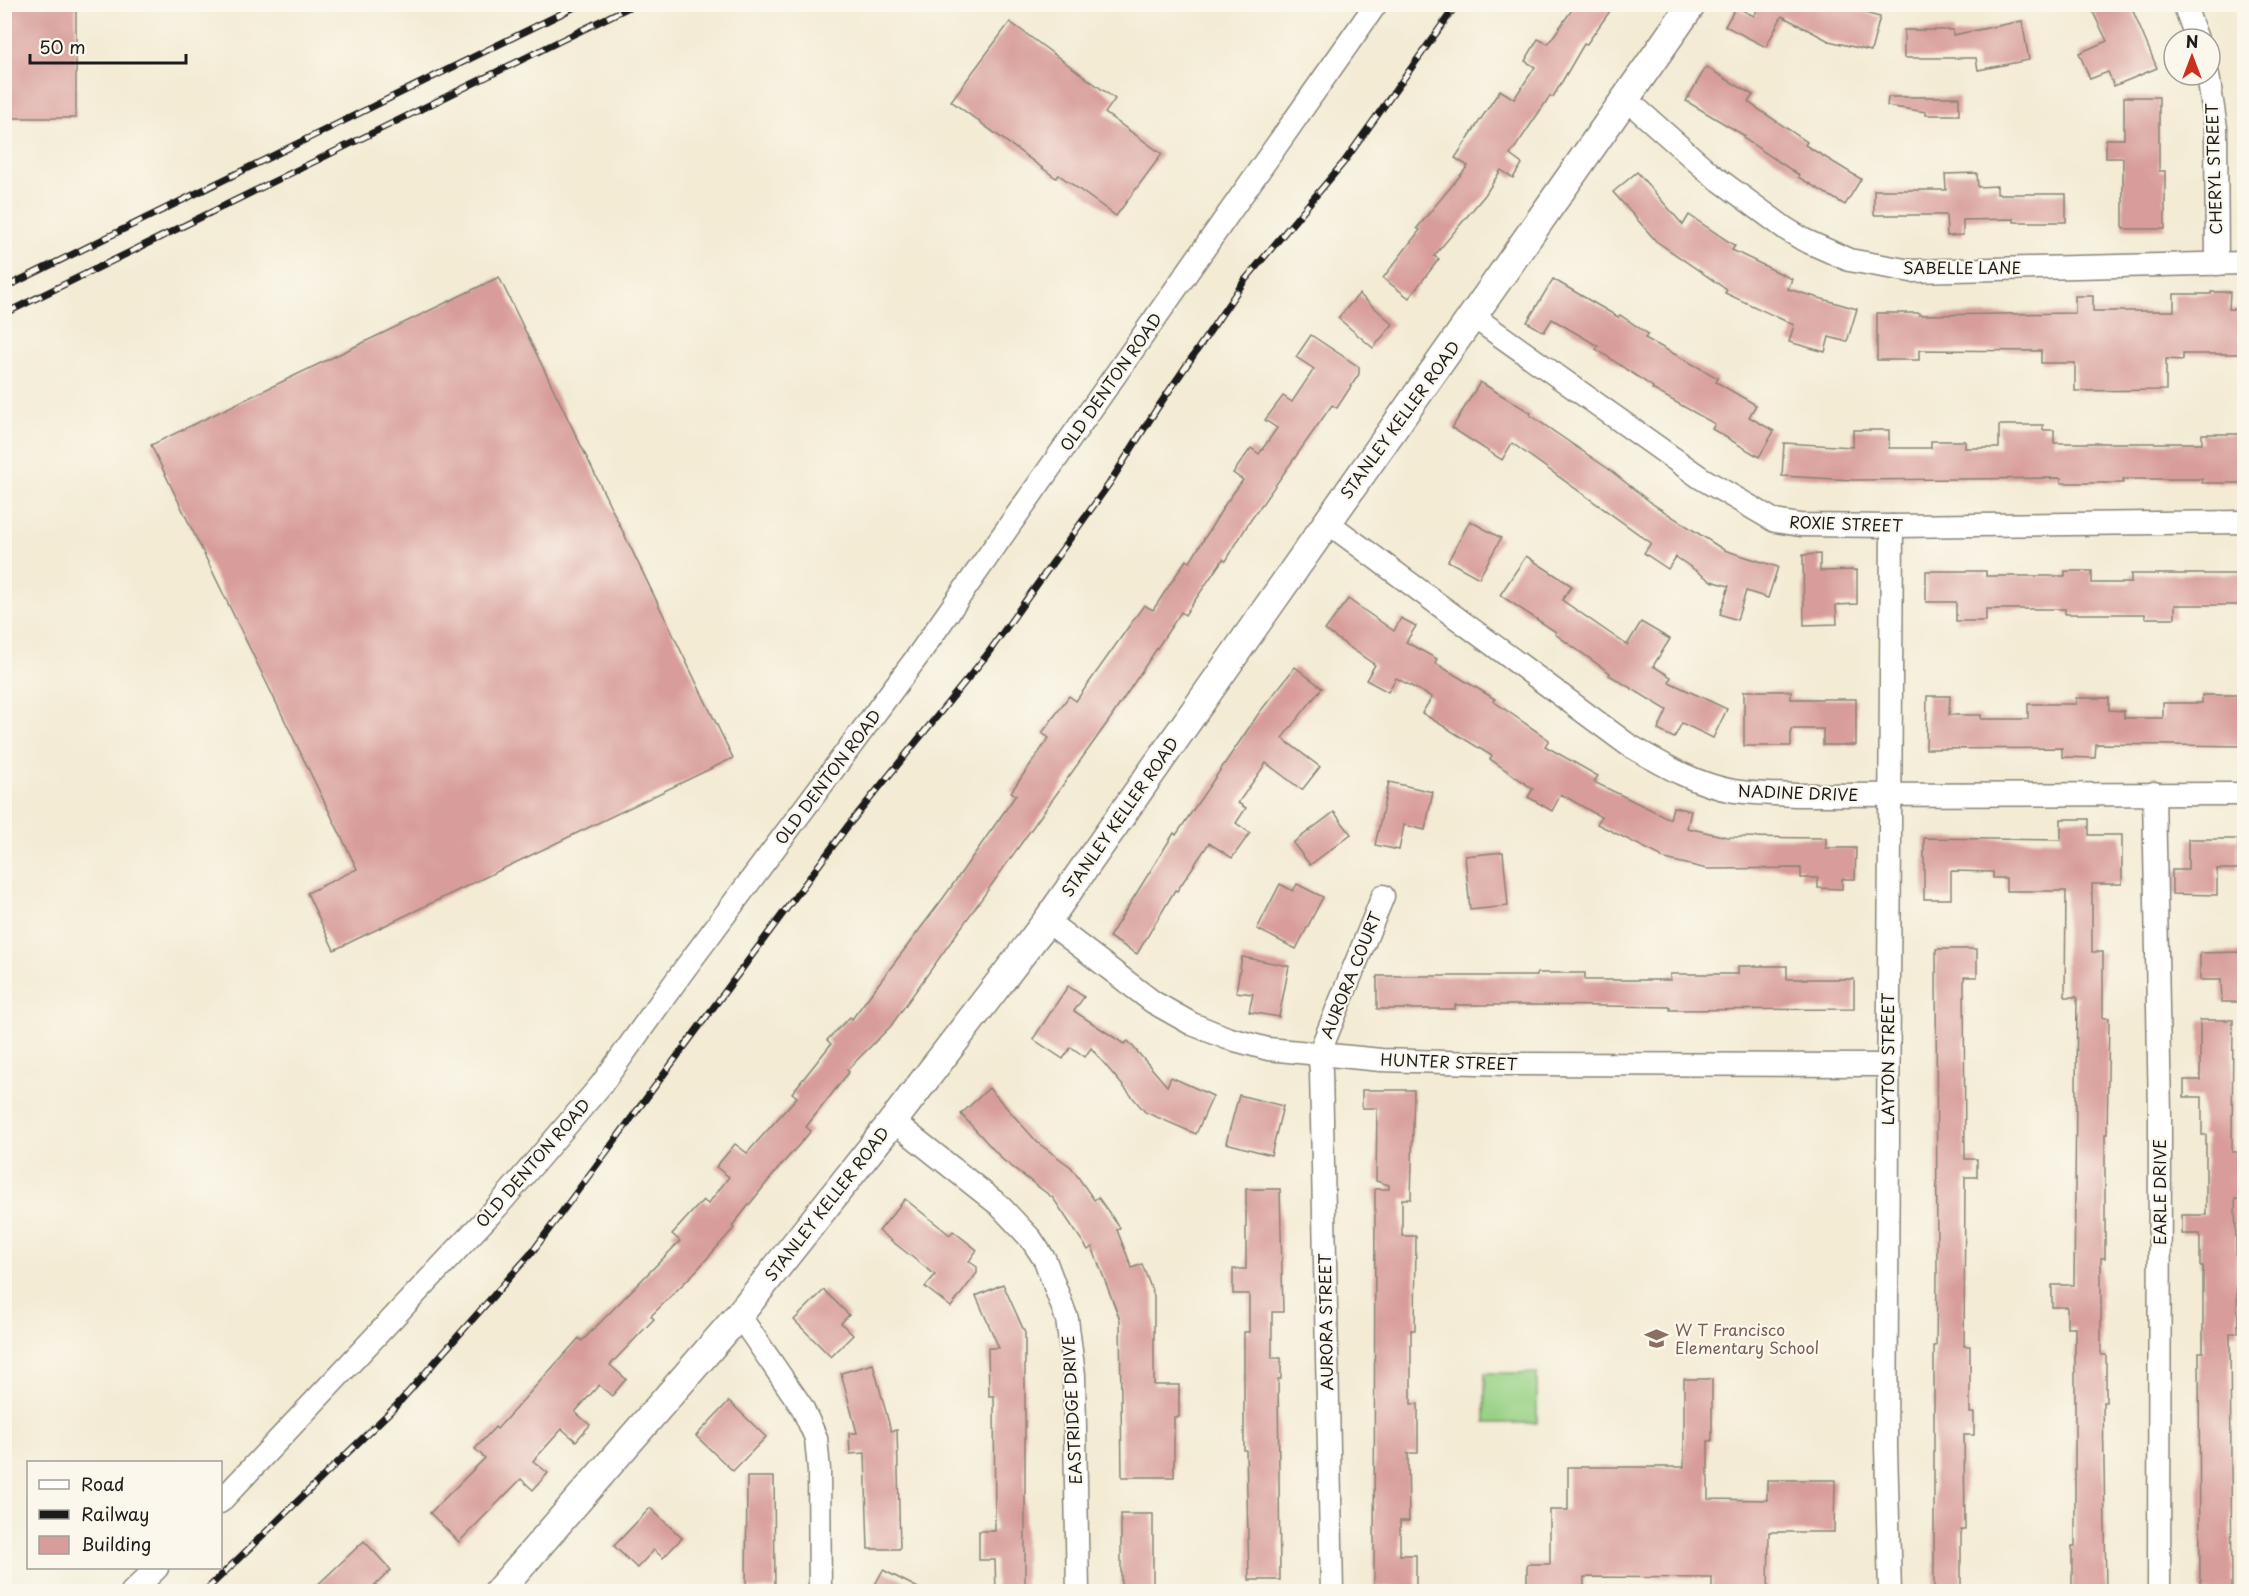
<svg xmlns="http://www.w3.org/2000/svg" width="2249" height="1596" viewBox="0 0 2249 1596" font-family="'Playpen Sans',sans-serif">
	<rect width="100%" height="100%" fill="#fbf7ec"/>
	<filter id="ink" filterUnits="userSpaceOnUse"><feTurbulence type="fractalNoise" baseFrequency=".0167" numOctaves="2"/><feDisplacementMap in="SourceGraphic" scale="12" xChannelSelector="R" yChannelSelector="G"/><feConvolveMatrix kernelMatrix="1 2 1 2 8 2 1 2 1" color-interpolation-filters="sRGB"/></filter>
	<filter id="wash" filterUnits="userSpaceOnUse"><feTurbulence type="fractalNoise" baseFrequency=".008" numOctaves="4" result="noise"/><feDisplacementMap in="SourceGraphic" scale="24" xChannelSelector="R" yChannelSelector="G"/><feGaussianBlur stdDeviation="1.35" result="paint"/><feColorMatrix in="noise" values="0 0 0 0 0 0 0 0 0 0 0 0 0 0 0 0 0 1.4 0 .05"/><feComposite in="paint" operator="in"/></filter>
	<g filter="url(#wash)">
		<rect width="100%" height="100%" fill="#f3ebd4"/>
		<rect fill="#99d286" stroke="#5a7751" stroke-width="1.5" x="1485" y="1373" width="52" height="50"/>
		<g id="blocks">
			<g fill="#d89d9a">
				<rect x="4" y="4" width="72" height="114"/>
				<polygon points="1576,4 1615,4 1586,45 1584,44 1553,97 1550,96 1510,155 1522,164 1513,178 1501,170 1485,195 1434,256 1439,259 1409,298 1383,278 1420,230 1417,228 1468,166 1455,158 1500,90 1514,99 1535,67 1525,61 1538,39 1548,44"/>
				<polygon points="1760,4 1831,4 1880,17 1871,51 1829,41 1782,16 1766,47 1725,26 1736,7 1754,16"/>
				<polygon points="2089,4 2130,4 2157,68 2114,86 2108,72 2090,79 2079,53 2107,41"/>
				<polygon points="2022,21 2029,60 1978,70 1976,58 1904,58 1904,30 1953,30 1953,35"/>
				<polygon points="1010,22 1115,99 1105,113 1162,154 1116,216 1059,175 1056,178 951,101"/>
				<polygon points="1706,67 1753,95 1748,102 1807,142 1805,145 1861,179 1845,205 1798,177 1799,175 1743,138 1745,136 1686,101"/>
				<polygon points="1888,97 1959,97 1959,115 1926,115 1926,112 1887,106"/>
				<polygon points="2124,97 2159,97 2159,171 2165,171 2165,229 2123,229 2123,158 2106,158 2106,139 2124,139"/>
				<polygon points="1637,172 1683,225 1689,215 1735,246 1732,250 1792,279 1788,289 1857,309 1847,342 1829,337 1825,352 1789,342 1794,325 1725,293 1727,290 1656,241 1613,192"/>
				<polygon points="1977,173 1978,187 1997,186 1997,194 2066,194 2066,222 2014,222 2014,219 1963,220 1963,235 1947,236 1946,215 1874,215 1874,190 1946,190 1945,174"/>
				<polygon points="499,277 733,758 334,950 307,893 357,869 151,445"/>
				<polygon points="1553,279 1618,317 1620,315 1648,334 1645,338 1718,378 1716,382 1756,405 1749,417 1774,431 1759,457 1712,429 1715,424 1652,389 1653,387 1596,349 1598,346 1552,319 1544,332 1527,322"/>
				<polygon points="2211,292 2230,292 2229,309 2244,310 2244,354 2183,354 2183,360 2166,359 2166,390 2075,391 2075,363 2041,363 2041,351 1919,350 1919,360 1877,360 1877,313 1919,313 1919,315 2075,313 2075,296 2093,296 2093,311 2174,311 2174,294 2211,294"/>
				<polygon points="1359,294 1393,324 1373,348 1338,318"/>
				<polygon points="1311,335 1359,367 1359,374 1337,408 1332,405 1248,524 1226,561 1223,559 1185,615 1181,612 1110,719 890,1027 847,1070 849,1072 806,1127 811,1131 777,1170 732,1226 734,1228 696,1271 651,1316 654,1319 610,1365 626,1379 612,1396 599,1385 575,1412 590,1425 576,1441 562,1429 533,1461 548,1473 533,1490 521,1479 459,1542 430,1513 485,1458 475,1449 495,1427 497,1429 579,1338 582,1341 680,1241 672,1234 703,1200 708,1204 729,1177 716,1167 735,1144 747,1153 797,1097 792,1093 831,1044 827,1040 850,1017 852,1019 944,897 1016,795 1011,792 1049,738 1042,733 1069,696 1076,701 1144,605 1153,610 1186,560 1190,562 1226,503 1243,480 1233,473 1251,448 1259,454 1277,428 1265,420 1283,396 1292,402 1314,369 1296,357"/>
				<polygon points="1480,382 1531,413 1530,415 1610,470 1654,505 1724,550 1778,567 1768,598 1746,591 1737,620 1720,614 1729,586 1711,581 1676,557 1668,569 1644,553 1651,543 1512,443 1502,460 1452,428"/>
				<polygon points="1999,425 2043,425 2043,430 2054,430 2054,443 2202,443 2202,434 2244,434 2244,483 2202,483 2202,479 2123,479 2123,483 2061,483 2061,478 1853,480 1782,476 1784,443 1853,447 1853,430 1889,430 1889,448 1931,448 1931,441 1965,441 1965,448 1999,448"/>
				<polygon points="1470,521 1501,538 1479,578 1448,561"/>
				<polygon points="1820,554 1820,571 1857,570 1857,604 1836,605 1837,624 1804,625 1803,555"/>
				<polygon points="1526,556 1572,586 1562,600 1627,645 1641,622 1670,639 1653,666 1671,677 1669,682 1727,709 1713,738 1682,723 1674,738 1658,730 1667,710 1609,675 1610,673 1555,634 1556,632 1500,595"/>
				<polygon points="1926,571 1986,571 1986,576 2065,576 2065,571 2092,571 2092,583 2131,583 2131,574 2244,574 2244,605 2175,605 2175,618 2145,618 2145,614 2065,614 2065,609 1986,609 1986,621 1956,621 1956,602 1926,602"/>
				<polygon points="1348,599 1394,631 1401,618 1416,626 1406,642 1437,659 1435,663 1495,699 1493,701 1549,740 1545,746 1598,776 1594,782 1670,819 1673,807 1691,811 1687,828 1727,837 1826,838 1826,848 1856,848 1855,879 1842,879 1842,889 1818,888 1818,878 1801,878 1801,868 1707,869 1661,858 1661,856 1597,824 1601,817 1561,794 1552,811 1528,797 1533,789 1490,759 1492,756 1422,713 1432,697 1396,678 1388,692 1366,680 1375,665 1325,630"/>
				<polygon points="1295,667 1322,688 1282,738 1320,767 1302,790 1266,763 1238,803 1246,808 1236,823 1250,833 1232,858 1209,843 1177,891 1175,890 1137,954 1109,937 1174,833 1176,835 1259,713"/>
				<polygon points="1744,691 1791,691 1791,699 1856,699 1856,745 1823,745 1823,729 1791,729 1791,746 1744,746"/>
				<polygon points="2202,695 2244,695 2244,746 2096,744 2095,758 2062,757 2062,748 1926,749 1927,696 1950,696 1949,715 1981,715 1981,719 2028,719 2028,704 2076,704 2076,698 2109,698 2109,710 2124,711 2124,718 2163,718 2163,703 2202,703"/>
				<polygon points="1389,782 1433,792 1425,830 1404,825 1399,850 1375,845"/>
				<polygon points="1334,812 1351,834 1310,865 1293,843"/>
				<polygon points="2061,819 2089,819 2089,835 2122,835 2122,884 2092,884 2092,952 2103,952 2103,1018 2109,1018 2107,1134 2105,1134 2105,1258 2101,1258 2101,1355 2106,1355 2106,1402 2103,1402 2106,1589 2072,1589 2072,1546 2075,1546 2075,1328 2067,1328 2067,1307 2052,1307 2052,1285 2074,1285 2077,997 2065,997 2066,891 2006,891 2006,878 1993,878 1993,872 1951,871 1951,899 1924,899 1924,838 2061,840"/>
				<polygon points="2188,839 2238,839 2238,869 2217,869 2217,895 2172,894 2172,870 2188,870"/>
				<polygon points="1503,852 1508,906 1470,910 1465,856"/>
				<polygon points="1280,884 1293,891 1297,884 1323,897 1296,949 1257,929"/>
				<polygon points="1936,949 1977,949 1977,977 1964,977 1965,1159 1977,1159 1977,1177 1965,1177 1964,1346 1970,1346 1970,1413 1974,1413 1974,1435 1964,1435 1965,1530 1961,1530 1961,1592 1934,1592 1934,1346 1936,1346 1937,1277"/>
				<polygon points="2244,952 2244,1002 2222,1002 2221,980 2200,980 2200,953"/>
				<polygon points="1242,957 1289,966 1279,1017 1249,1012 1253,994 1236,992"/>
				<polygon points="1738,966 1787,966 1787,979 1854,979 1854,1009 1670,1010 1670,1007 1537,1005 1455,1005 1455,1009 1377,1009 1377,976 1537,976 1537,973 1585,973 1585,980 1670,980 1670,974 1738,974"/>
				<polygon points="1068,986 1084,997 1074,1011 1124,1044 1128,1041 1167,1086 1171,1077 1213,1096 1196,1134 1145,1112 1091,1048 1085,1057 1071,1047 1063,1059 1033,1039"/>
				<polygon points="2200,1020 2233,1020 2232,1152 2244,1152 2244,1199 2235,1199 2238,1333 2230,1333 2232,1592 2200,1592 2199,1352 2203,1352 2203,1266 2200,1266 2200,1234 2182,1234 2182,1215 2206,1215 2206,1135 2202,1135 2202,1097 2184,1097 2184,1080 2200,1080"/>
				<polygon points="989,1088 1038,1143 1071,1167 1094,1200 1098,1197 1120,1228 1117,1230 1132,1268 1142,1264 1154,1296 1154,1385 1179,1385 1179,1417 1174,1417 1174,1477 1122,1477 1120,1320 1092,1247 1088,1250 1053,1198 1003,1160 961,1114"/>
				<polygon points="1362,1090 1414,1090 1411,1199 1402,1199 1402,1236 1416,1236 1415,1330 1411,1330 1411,1404 1418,1404 1418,1453 1408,1453 1409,1521 1400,1521 1400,1555 1416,1555 1416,1587 1374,1587 1375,1189 1389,1189 1389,1185 1376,1181 1377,1108 1362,1108"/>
				<polygon points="1239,1095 1283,1106 1271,1155 1226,1143"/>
				<polygon points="1246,1189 1280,1189 1283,1312 1272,1312 1272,1358 1281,1358 1281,1379 1278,1379 1280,1580 1249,1580 1246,1450 1244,1450 1244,1332 1249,1332 1249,1294 1233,1294 1233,1269 1246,1269"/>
				<polygon points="905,1199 950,1235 953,1231 977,1250 969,1261 977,1267 977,1273 951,1307 925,1287 935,1275 879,1231"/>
				<polygon points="1003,1284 1025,1333 1025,1592 996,1592 995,1560 979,1560 979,1531 995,1531 994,1396 989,1396 988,1348 999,1348 976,1296"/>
				<polygon points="824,1290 849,1315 841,1323 853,1335 831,1357 794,1320"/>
				<polygon points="873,1364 891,1431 897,1430 900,1549 868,1549 865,1453 850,1454 849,1433 857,1433 841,1373"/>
				<polygon points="1684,1379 1712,1379 1712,1441 1708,1441 1708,1499 1767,1500 1767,1480 1835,1480 1834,1532 1769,1532 1768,1592 1712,1592 1712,1578 1584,1577 1584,1592 1527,1592 1527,1564 1550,1564 1550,1510 1568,1510 1568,1467 1684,1467"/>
				<polygon points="729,1401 766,1437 733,1471 696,1436"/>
				<polygon points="747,1477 774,1477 775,1589 746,1589"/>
				<polygon points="650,1508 682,1538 663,1558 654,1550 637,1568 614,1546"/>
				<rect x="1121" y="1514" width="32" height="78"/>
				<polygon points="364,1541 391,1570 368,1592 310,1592"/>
				<polygon points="883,1570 926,1592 871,1592"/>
			</g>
		</g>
	</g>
	<g filter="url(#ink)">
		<use href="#blocks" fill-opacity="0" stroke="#888478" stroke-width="1.5"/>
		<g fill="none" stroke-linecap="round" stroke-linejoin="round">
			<defs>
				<g id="minor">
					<polyline points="2184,4 2197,39"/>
					<polyline points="2208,75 2216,128 2217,264"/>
					<polyline points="1626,99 1711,174 1786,229 1804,240 1849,260 1911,271 2244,263"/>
					<polyline points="1474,317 1701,478 1775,521 1800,525 1892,526 2244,522"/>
					<path d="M1327,522L1627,744C1660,763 1696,785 1734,791C1754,794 1775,794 1795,795L2244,794"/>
					<polyline points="2154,793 2160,1114 2159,1592"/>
					<polyline points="1047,921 1153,1002 1192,1024 1227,1038 1268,1049 1381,1060 1508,1064 1888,1065"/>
					<polyline points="893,1121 999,1205 1031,1239 1045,1260 1067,1319 1074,1375 1078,1592"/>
					<polyline points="739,1315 802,1407 816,1438 819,1470 820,1592"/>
					<polyline points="220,1502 497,1207 601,1085 683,971 917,657 1376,4"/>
					<polyline points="132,1592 157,1568"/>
					<polyline points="1332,1592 1321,1071 1319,1054 1383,896"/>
					<polyline points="1890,1592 1886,1447 1892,526"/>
				</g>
				<polyline id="tertiary" points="498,1592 739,1315 893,1121 1047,921 1692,4"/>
			</defs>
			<use href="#minor" stroke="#888478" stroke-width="25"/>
			<use href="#tertiary" stroke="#888478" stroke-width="31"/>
			<use href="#minor" stroke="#fff" stroke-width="22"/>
			<use href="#tertiary" stroke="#fff" stroke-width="28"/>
			<defs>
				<g id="rail">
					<polyline points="4,288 581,4"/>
					<polyline points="4,314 635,4"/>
					<polyline points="204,1592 396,1406 533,1251 847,827 986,656 1109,484 1156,410 1245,280 1344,162 1457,4"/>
				</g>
			</defs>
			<use href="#rail" stroke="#1c1c1c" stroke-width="7"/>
			<use href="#rail" stroke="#fbf7ec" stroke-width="4.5" stroke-dasharray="14" stroke-linecap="butt"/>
		</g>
	</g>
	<defs>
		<symbol id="school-bare" viewBox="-9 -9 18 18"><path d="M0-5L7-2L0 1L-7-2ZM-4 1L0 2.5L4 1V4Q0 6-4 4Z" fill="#8d6e63" stroke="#fbf7ec" stroke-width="2.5" paint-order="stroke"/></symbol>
	</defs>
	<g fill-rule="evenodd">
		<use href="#school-bare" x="1640" y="1322" width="33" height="33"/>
	</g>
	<g text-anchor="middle" stroke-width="4.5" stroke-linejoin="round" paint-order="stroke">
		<g font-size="16" fill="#1c1c1c" stroke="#fbf7ec">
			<text transform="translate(2214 169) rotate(-92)" y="6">CHERYL STREET</text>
			<text x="1962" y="274">SABELLE LANE</text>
			<text transform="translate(1111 382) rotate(-55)" y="6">OLD DENTON ROAD</text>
			<text transform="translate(1400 420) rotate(-54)" y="6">STANLEY KELLER ROAD</text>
			<text transform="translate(1846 524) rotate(2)" y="6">ROXIE STREET</text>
			<text transform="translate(828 777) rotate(-53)" y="6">OLD DENTON ROAD</text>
			<text transform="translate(1798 793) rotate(2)" y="6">NADINE DRIVE</text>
			<text transform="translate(1120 817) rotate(-55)" y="6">STANLEY KELLER ROAD</text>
			<text transform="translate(1351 975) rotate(-68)" y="6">AURORA COURT</text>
			<text transform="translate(1888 1059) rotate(-90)" y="6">LAYTON STREET</text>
			<text transform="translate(1449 1062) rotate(2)" y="6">HUNTER STREET</text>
			<text transform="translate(533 1163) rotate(-49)" y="6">OLD DENTON ROAD</text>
			<text transform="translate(2160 1192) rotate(-90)" y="6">EARLE DRIVE</text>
			<text transform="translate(827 1204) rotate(-52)" y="6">STANLEY KELLER ROAD</text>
			<text transform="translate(1326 1322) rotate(-91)" y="6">AURORA STREET</text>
			<text transform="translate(1072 1410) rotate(-93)" y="6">EASTRIDGE DRIVE</text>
		</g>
		<g font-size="16" fill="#785e54" stroke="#fbf7ec" text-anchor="start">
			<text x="1675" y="1336">W T Francisco<tspan x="1675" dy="18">Elementary School</tspan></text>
		</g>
	</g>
	<rect width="2249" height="1596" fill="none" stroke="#fbf7ec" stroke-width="24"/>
	<rect x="27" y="1461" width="195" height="108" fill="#fbf7ec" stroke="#a29f99" stroke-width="1.5"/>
	<rect x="39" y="1480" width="30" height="9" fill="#ffffff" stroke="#a29f99" stroke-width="1.5"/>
	<text x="81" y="1491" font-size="18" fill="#1c1c1c">Road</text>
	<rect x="39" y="1510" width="30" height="9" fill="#1c1c1c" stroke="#a29f99" stroke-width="1.5"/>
	<text x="81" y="1521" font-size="18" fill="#1c1c1c">Railway</text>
	<rect x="39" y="1536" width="30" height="18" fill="#d89d9a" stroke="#a29f99" stroke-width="1.5"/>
	<text x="81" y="1551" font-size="18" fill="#1c1c1c">Building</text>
	<g transform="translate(2192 57)"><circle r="28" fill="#fbf7ec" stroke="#a29f99" stroke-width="1.5"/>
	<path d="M0-4.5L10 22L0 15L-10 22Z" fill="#c8321e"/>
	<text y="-9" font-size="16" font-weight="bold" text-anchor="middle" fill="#1c1c1c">N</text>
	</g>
	<path d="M30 54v9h156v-9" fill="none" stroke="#1c1c1c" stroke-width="3"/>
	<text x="39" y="54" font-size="18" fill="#1c1c1c" stroke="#fbf7ec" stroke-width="4.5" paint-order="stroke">50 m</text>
</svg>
